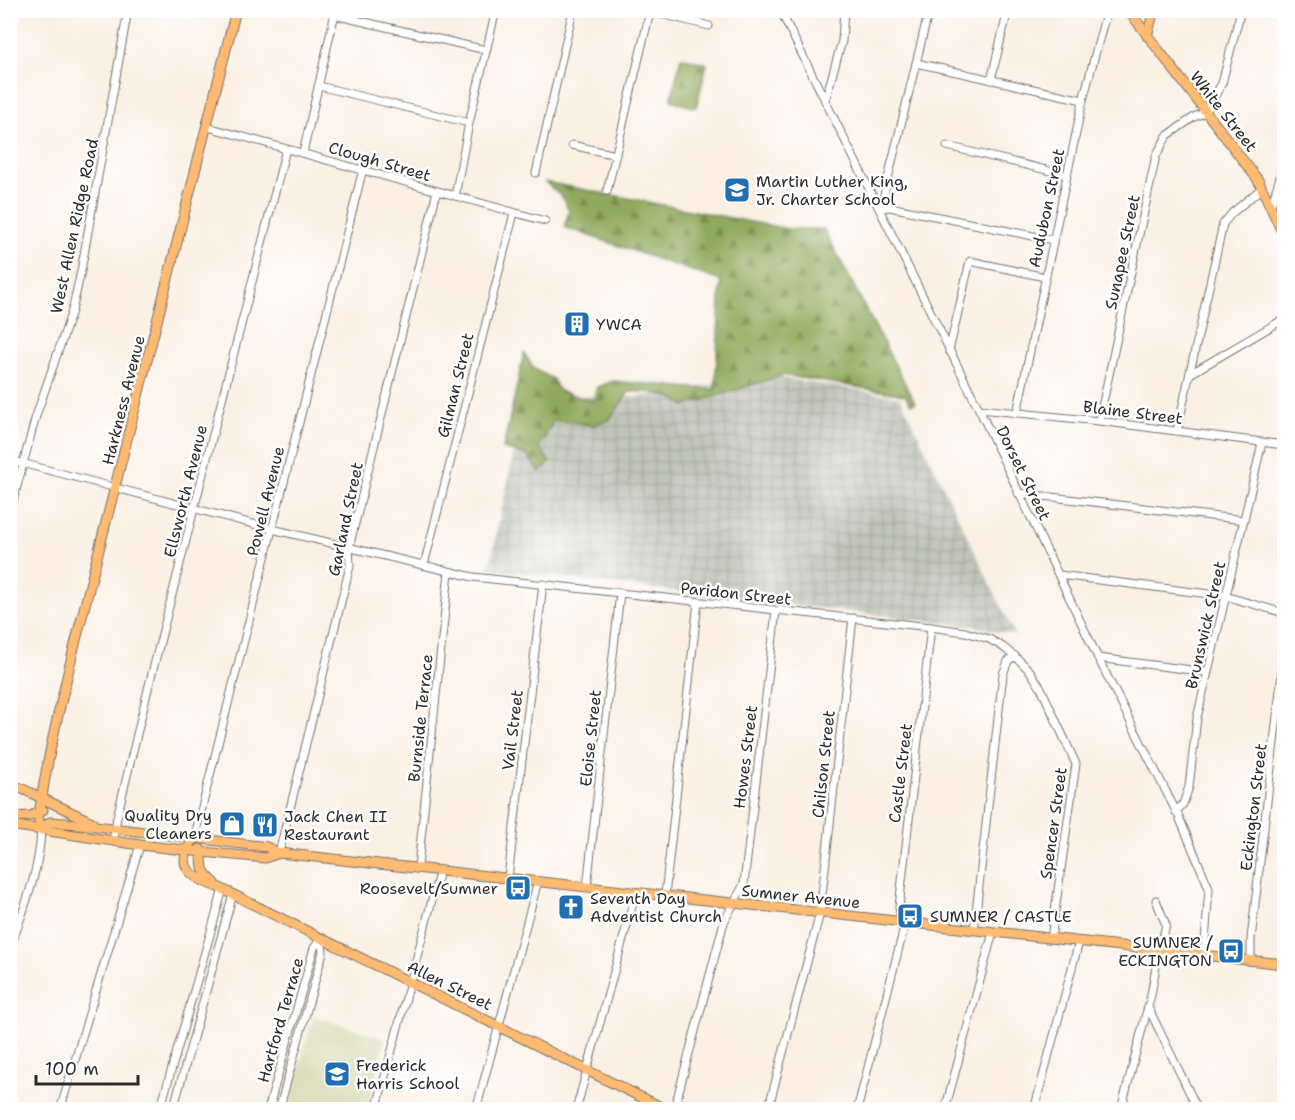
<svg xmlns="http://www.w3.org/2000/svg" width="1295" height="1120" viewBox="0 0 1295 1120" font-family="'Shantell Sans',sans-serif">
	<defs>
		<pattern id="industrial-grid" width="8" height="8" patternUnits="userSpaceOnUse" patternTransform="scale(1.5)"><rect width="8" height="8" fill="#c2c6b9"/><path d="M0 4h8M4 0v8" fill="none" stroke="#a7aa9f"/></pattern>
		<pattern id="forest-firs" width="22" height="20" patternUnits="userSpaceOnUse" patternTransform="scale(1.5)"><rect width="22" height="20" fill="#8faa5c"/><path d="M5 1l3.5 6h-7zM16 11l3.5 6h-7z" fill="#758b4c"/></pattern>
	</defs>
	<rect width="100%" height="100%" fill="#fff"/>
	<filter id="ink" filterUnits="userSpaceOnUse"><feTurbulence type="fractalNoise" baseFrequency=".0167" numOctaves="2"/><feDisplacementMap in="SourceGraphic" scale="12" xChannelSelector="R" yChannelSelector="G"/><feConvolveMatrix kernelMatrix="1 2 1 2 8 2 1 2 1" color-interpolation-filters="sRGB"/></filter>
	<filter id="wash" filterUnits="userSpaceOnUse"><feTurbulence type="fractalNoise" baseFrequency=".008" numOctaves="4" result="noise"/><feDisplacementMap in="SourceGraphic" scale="24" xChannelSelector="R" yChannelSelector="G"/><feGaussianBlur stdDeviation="1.35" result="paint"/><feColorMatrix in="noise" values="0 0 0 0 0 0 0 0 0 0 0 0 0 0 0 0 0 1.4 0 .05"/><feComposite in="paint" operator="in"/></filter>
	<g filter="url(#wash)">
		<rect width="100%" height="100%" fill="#fbf0e3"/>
		<polygon fill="#dcdebc" points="313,1016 386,1039 367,1109 288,1109"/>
		<polygon fill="url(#industrial-grid)" points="769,376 900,397 1015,635 978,627 489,569 526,395 637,397"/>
		<g fill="url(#forest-firs)" stroke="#5d6a44" stroke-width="1.5">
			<polygon points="681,57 707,64 696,108 671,100"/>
			<path d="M545,182L788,229H824L915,403L911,404L905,395L783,375L685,406C669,393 650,391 629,392L609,420L593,425L554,420L539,447L550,463L540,472L527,455L503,449L524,353L534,369L553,379L559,391L593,401L597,387L613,381L715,390L721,281L564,227L569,211L563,198Z"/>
		</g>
	</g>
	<g filter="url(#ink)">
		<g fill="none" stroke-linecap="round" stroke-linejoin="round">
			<defs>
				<g id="minor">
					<polyline points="645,10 709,26"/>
					<polyline points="780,10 979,409 1098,658 1179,817 1209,888 1204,955"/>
					<polyline points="929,10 883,199 879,208 890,207 1053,240"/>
					<polyline points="334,15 486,50"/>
					<polyline points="916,63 1083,100"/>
					<polyline points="991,80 1008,10"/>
					<polyline points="319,86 469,123"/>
					<polyline points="825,101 842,41 844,10"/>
					<polyline points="208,127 545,221"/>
					<polyline points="572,145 616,155"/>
					<polyline points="947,146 1067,175"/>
					<polyline points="303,153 335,13"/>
					<polyline points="536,173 573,10"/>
					<polyline points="607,191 650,12"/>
					<polyline points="455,196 469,123 496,10"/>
					<polyline points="1271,206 1284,164"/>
					<polyline points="949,351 970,261 1045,277"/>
					<polyline points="1190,374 1284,319"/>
					<polyline points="979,409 1099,421 1284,445"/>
					<polyline points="1017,413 1083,100 1107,10"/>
					<polyline points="1099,421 1156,156 1167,136 1194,117 1206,112 1222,83 1241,10"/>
					<polyline points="1177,431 1223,224 1232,213 1262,188"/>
					<polyline points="10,460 272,529 473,577 931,627 965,632 989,639 1003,647 1020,661 1030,671 1041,688 1076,764 1051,939"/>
					<polyline points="1018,493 1244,520"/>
					<polyline points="10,512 36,416 72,311 81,271 128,10"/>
					<polyline points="424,565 514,213"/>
					<polyline points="1059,575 1225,596 1284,613"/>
					<polyline points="1098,658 1207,672"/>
					<polyline points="1176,812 1183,804 1189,787 1197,718 1262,443"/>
					<polyline points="194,839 363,169"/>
					<polyline points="113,841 117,817 148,689 286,149"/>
					<polyline points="279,853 350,566 349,548 437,191"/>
					<polyline points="418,867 449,572"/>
					<polyline points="508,878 543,584"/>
					<polyline points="587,887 620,593"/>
					<polyline points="665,895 698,602"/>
					<polyline points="974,930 1003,674 1008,661 1015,656"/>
					<path d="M10,949C23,910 40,871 41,829"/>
					<polyline points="1251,961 1251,939 1284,656"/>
					<polyline points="1148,1007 1198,1110"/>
					<polyline points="60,1110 140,845"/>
					<polyline points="160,1110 223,889"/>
					<polyline points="173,1110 233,894"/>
					<polyline points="268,1110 314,948 321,938"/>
					<polyline points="279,1110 323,952 321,938"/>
					<polyline points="376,1110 440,870"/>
					<polyline points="476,1110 538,881"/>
					<polyline points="576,1110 636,892"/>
					<polyline points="674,1110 724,922 744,884 776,611"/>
					<polyline points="768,1110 820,913 853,618"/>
					<polyline points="857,1110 903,932 899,907 931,627"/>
					<polyline points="945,1110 993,932"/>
					<polyline points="1034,1110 1079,942"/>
					<polyline points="1121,1110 1151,995 1156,966 1166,925 1156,900"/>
				</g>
				<g id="major">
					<polyline points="1128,10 1258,180 1284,236"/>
					<polyline points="1147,36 1154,10"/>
					<polyline points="10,783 92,822"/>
					<polyline points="10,817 31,816 43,810"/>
					<polyline points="10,825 140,845 202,852 265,858 279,853"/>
					<polyline points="41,829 50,822 79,824 267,847 279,853 1284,964"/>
					<path d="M41,829C36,817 40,810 42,797C48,752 60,708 70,664L236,10"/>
					<path d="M194,839C172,868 194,878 220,888L667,1110"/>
					<path d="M200,849C206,866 196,867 215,883"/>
				</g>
			</defs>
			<use href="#minor" stroke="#74706b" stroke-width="9"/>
			<use href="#major" stroke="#74706b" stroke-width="11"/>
			<use href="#minor" stroke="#fff" stroke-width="7"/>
			<use href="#major" stroke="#ffbb71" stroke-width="9"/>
		</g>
	</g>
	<defs>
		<symbol id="school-square" viewBox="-11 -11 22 22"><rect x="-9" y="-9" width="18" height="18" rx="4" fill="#1f6fb2" stroke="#fff"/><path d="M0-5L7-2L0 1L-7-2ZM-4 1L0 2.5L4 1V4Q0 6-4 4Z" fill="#fff"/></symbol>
		<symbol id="building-square" viewBox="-11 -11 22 22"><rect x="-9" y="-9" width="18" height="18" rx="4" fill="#1f6fb2" stroke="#fff"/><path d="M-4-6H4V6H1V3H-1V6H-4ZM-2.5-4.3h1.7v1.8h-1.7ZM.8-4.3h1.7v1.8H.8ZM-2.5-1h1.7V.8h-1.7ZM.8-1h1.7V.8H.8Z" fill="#fff"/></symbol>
		<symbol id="shop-square" viewBox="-11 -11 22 22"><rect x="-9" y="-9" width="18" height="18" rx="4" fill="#1f6fb2" stroke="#fff"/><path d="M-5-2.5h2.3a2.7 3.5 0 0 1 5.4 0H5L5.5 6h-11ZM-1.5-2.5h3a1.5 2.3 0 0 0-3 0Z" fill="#fff"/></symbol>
		<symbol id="restaurant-square" viewBox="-11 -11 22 22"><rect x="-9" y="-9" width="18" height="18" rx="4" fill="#1f6fb2" stroke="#fff"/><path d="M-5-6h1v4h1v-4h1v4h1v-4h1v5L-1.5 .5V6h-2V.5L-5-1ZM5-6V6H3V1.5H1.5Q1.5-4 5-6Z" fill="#fff"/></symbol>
		<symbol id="bus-square" viewBox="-11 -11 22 22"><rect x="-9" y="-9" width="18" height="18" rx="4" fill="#1f6fb2" stroke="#fff"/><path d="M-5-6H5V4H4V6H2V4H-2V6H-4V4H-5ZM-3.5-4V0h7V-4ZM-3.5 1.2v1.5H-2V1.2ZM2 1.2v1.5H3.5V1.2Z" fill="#fff"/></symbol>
		<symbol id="church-square" viewBox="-11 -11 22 22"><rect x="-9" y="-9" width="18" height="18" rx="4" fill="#1f6fb2" stroke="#fff"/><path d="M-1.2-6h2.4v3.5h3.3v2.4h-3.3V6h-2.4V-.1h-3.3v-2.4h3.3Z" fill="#fff"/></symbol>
	</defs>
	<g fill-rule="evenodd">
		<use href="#school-square" x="722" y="175" width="30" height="30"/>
		<use href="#building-square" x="562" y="309" width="30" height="30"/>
		<use href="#shop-square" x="217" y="809" width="30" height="30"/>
		<use href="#restaurant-square" x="250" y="810" width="30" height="30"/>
		<use href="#bus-square" x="503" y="873" width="30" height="30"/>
		<use href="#church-square" x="556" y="892" width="30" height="30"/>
		<use href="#bus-square" x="895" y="901" width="30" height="30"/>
		<use href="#bus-square" x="1216" y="936" width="30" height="30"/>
		<use href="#school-square" x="322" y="1059" width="30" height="30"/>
	</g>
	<g text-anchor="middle" stroke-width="5" stroke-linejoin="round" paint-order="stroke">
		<g font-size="16" fill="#2b2b2b" stroke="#fff">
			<text transform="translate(1224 111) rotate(52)" y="6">White Street</text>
			<text transform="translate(380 161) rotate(16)" y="6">Clough Street</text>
			<text transform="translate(1046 208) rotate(-78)" y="6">Audubon Street</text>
			<text transform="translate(74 226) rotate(-78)" y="6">West Allen Ridge Road</text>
			<text transform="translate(1122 252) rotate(-78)" y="6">Sunapee Street</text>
			<text transform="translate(455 385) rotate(-76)" y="6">Gilman Street</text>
			<text transform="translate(123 400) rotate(-76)" y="6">Harkness Avenue</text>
			<text transform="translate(1133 412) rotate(7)" y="6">Blaine Street</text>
			<text transform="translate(1024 473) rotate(64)" y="6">Dorset Street</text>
			<text transform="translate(185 491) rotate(-76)" y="6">Ellsworth Avenue</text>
			<text transform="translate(265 501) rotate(-76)" y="6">Powell Avenue</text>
			<text transform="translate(345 519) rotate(-78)" y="6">Garland Street</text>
			<text transform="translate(736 593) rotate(6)" y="6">Paridon Street</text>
			<text transform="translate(1205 625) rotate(-77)" y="6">Brunswick Street</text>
			<text transform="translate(420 718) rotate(-84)" y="6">Burnside Terrace</text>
			<text transform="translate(512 730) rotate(-83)" y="6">Vail Street</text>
			<text transform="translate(590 738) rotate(-84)" y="6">Eloise Street</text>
			<text transform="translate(745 757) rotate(-83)" y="6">Howes Street</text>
			<text transform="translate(823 764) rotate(-84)" y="6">Chilson Street</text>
			<text transform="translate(900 773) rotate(-83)" y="6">Castle Street</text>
			<text transform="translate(1253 807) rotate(-83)" y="6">Eckington Street</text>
			<text transform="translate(1053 823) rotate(-82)" y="6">Spencer Street</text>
			<text transform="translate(801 896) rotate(6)" y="6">Sumner Avenue</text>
			<text transform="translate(450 985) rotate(26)" y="6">Allen Street</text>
			<text transform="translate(280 1020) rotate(-74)" y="6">Hartford Terrace</text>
		</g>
		<g font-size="16" fill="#2b2b2b" stroke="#fff" text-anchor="start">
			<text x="756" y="187">Martin Luther King,<tspan x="756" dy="18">Jr. Charter School</tspan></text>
			<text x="596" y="330">YWCA</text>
			<text x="212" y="821" text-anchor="end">Quality Dry<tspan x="212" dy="18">Cleaners</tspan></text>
			<text x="284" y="822">Jack Chen II<tspan x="284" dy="18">Restaurant</tspan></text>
			<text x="498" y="894" text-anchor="end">Roosevelt/Sumner</text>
			<text x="590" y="904">Seventh Day<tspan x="590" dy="18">Adventist Church</tspan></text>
			<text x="930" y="922">SUMNER / CASTLE</text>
			<text x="1212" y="948" text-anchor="end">SUMNER /<tspan x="1212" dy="18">ECKINGTON</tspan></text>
			<text x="356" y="1071">Frederick<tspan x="356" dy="18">Harris School</tspan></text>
		</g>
	</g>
	<rect width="1295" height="1120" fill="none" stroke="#fff" stroke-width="36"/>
	<path d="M36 1075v9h102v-9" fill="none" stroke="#2b2b2b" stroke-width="3"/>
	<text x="45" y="1075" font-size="18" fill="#2b2b2b" stroke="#ffffff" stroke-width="4.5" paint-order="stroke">100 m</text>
</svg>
